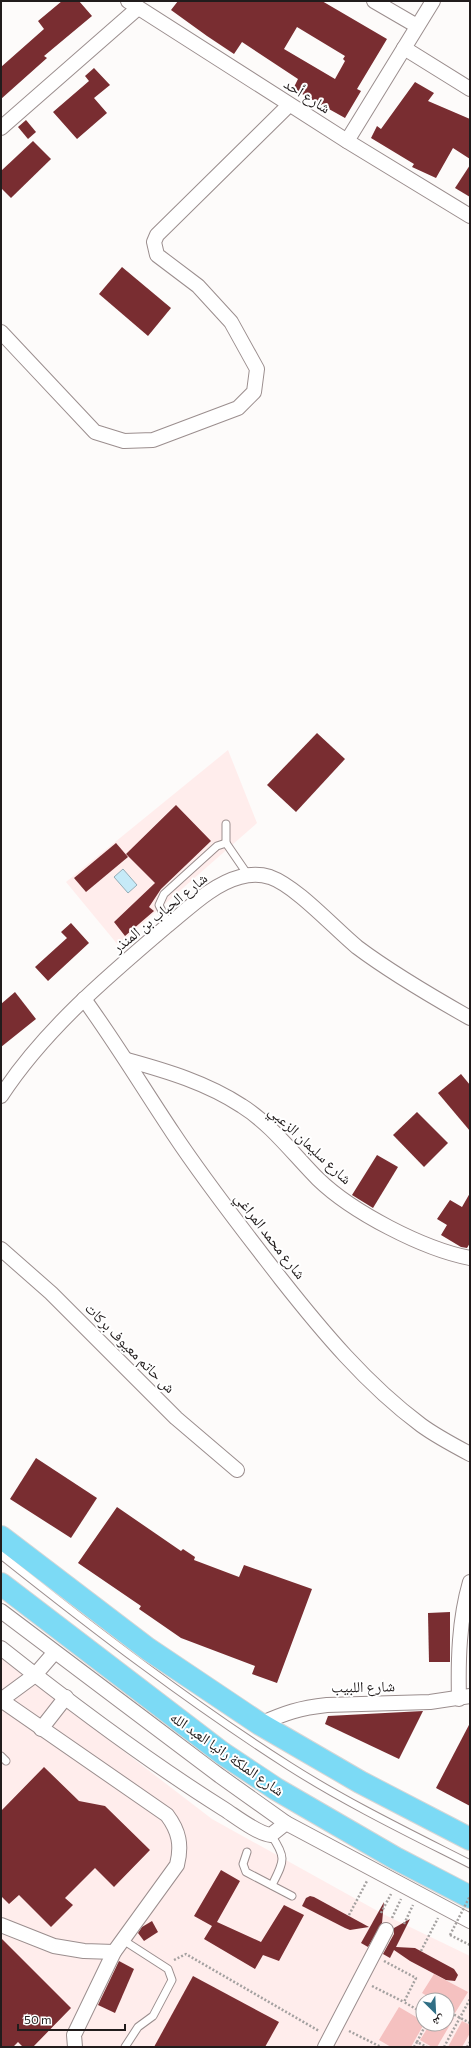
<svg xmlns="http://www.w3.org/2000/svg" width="471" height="2048" viewBox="0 0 471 2048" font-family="Commissioner,'Noto Naskh Arabic',sans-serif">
	<rect width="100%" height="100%" fill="#fdfbfa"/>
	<g fill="#ffedec" fill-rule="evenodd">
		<polygon points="228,750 257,823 118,945 66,882"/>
		<path d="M1,1657L212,1819L383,1914L470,1956V2047H1ZM423,2000H447V2024H423Z"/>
	</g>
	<g fill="#f5c1c0">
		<polygon points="434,1974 468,1992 455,2013 447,2008 447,2000 434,2000 422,1993"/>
		<polygon points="399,2007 423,2021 424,2024 411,2047 391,2047 379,2040"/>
		<polygon points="447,2014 454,2018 437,2047 432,2047 420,2040 430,2024 447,2024"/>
		<polygon points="462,2021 470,2025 470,2033 462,2047 448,2047"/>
	</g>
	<polygon fill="#c6eaf8" stroke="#94acb6" points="123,869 137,885 128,893 114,877"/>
	<g fill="#792d31" fill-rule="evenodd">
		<polygon points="62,1 79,1 92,16 44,56 47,58 1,99 1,67 44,29 38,21"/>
		<path d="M178,1H322L387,39L357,89L361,91L345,118L293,89L298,79L242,42L234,54L207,36L171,10ZM297,27L345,56L343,59L345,61L335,79L284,49Z"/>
		<polygon points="94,68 110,85 94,98 107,113 77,139 53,112 89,81 85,76"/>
		<polygon points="415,82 434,93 428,101 470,119 470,159 453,148 436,178 412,167 414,164 371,138 377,126 381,129"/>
		<polygon points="26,120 36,132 28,139 18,127"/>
		<polygon points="33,141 51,159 11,198 1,188 1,171"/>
		<polygon points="470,165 470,197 455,188"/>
		<polygon points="122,267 171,308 148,336 99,294"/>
		<polygon points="317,733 345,759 296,812 267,785"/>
		<polygon points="176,805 211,841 161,889 149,907 154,911 125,936 114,922 155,883 126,854"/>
		<polygon points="116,843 128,857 86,892 74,878"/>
		<polygon points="71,923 89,943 48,981 35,967 67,938 61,932"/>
		<polygon points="15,992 36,1019 1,1047 1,1004"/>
		<polygon points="461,1074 470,1085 470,1131 438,1093"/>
		<polygon points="417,1112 448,1143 424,1167 393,1135"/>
		<polygon points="377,1155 398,1167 373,1208 352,1195"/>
		<polygon points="470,1193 470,1243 467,1248 461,1247 441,1235 447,1225 437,1219 450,1200 462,1207"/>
		<polygon points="36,1458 97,1498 71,1538 10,1499"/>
		<polygon points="117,1507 181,1551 183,1549 195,1557 194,1560 239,1577 244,1565 312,1589 277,1683 252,1674 255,1666 181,1638 139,1609 141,1606 78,1563"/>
		<polygon points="450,1612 450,1662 429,1662 428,1613"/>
		<polygon points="423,1711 399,1759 325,1724 328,1716"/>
		<polygon points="470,1723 470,1806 436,1788"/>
		<polygon points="44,1767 79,1801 105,1806 150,1850 114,1887 95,1868 65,1898 73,1905 51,1927 19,1895 9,1904 1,1896 1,1811"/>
		<polygon points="221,1870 240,1881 217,1922 261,1942 284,1905 304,1915 279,1961 263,1955 255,1969 204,1939 212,1926 194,1916"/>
		<polygon points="310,1896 314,1897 369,1927 350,1930 345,1928 302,1906 306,1898"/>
		<polygon points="384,1902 382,1923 368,1947 361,1943"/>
		<polygon points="410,1919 396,1947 415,1948 454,1969 458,1975 455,1981 446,1980 410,1961 394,1950 390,1958 383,1954 394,1934 394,1928"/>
		<polygon points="152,1921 158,1932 144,1941 138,1933 142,1927"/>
		<polygon points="1,1938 71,2008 33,2047 23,2047 18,2042 13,2047 1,2047"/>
		<polygon points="119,1961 134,1969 115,2013 98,2005"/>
		<polygon points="193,1976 279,2022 265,2047 154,2047"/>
	</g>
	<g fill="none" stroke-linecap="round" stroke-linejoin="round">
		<defs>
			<g id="service">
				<polyline points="226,843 226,824"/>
				<polyline points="169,925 159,905 164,894 217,846 226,843 248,875"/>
				<path d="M1,1555C94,1629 189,1702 289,1766C347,1803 409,1833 470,1864"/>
				<polyline points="1,1756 6,1761"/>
				<path d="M271,1835C287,1858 284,1861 272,1885"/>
				<polyline points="247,1852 243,1864 246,1872 292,1896"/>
				<polyline points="123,1940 168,1969 172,1980 153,2016 138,2027 125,2047"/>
			</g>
			<g id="minor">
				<polyline points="128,1 347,141 470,216"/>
				<polyline points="374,1 417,26"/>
				<polyline points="404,48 470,89"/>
				<polyline points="1,128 138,8"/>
				<polyline points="347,141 433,1"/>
				<polyline points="1,332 95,432 124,441 153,440 238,408 254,392 257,369 231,322 198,286 157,255 154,242 157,235 289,105"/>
				<path d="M84,999C116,1043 143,1088 173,1133C206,1183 244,1231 281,1279C322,1331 366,1384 421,1425C436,1436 453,1445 470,1454"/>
				<path d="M127,1060C167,1071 207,1083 242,1106C271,1124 294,1155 318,1179C352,1212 423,1249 470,1258"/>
				<path d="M1,1096C44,1030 108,976 168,925C189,908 213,884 240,877C251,874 260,874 270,877C296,886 334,928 357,947C393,974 431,996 470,1018"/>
				<polyline points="1,1249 51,1293 176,1418 237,1470"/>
				<polyline points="1,1611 220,1776 286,1823 470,1921"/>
				<path d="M1,1648C73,1705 146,1760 224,1809C235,1816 258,1834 271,1835L286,1823"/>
				<path d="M459,1699C458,1660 459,1620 470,1582"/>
				<path d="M1,1700L167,1815C179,1831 182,1845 177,1865L114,1952L74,2035L75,2047"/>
				<polyline points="1,1700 35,1675 54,1653"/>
				<path d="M260,1724C285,1713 299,1708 327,1705L430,1702L470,1696"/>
				<polyline points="41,1729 66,1697"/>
				<polyline points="1,1925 54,1946 84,1951 114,1952"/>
				<polyline points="325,2047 386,1930"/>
			</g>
			<g id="primary">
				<polyline points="1,1537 148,1649 260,1724 360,1782 470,1839"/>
				<polyline points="1,1584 222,1753 276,1789 395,1858 470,1897"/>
			</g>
		</defs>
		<use href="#service" stroke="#9b8e8e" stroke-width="9"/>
		<use href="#minor" stroke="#9b8e8e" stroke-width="16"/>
		<use href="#primary" stroke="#d7d6d6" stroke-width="24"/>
		<g stroke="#a4a1a0" stroke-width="2.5" stroke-dasharray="2 2" stroke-linecap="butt">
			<polyline points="381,1913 391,1894"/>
			<polyline points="349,1915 367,1881"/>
			<polyline points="392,1918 401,1899"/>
			<polyline points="404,1924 413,1905"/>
			<polyline points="450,1935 470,1945"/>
			<polyline points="421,1951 438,1918"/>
			<polyline points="174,1960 186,1954 319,2031"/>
			<polyline points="384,1961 416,1978 404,2002 423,2013"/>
			<polyline points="372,1986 404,2002"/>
			<polyline points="447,2011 470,2023"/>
			<polyline points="349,2031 381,2047"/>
			<polyline points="417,2042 426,2024"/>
			<polyline points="414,2047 417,2042 427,2047"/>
			<polyline points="444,2047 470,1999"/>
			<polyline points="467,2047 470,2042"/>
		</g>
		<use href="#service" stroke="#fff" stroke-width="7"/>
		<use href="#minor" stroke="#fff" stroke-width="14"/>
		<use href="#primary" stroke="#7cdaf5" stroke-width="22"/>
		<polyline stroke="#a4a1a0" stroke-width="2.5" stroke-dasharray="2 2" stroke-linecap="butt" points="450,1935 470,1896"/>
	</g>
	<g text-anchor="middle" stroke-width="4" stroke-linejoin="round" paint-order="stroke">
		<g font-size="15" fill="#211c1c" stroke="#fff">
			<text transform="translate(307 96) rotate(32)" y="5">شارع أحد</text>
			<text transform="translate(160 913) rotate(-39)" y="5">شارع الحباب بن المنذر</text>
			<text transform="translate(310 1145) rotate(43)" y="5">شارع سليمان الزعبي</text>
			<text transform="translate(270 1236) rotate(52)" y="5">شارع محمد المراغي</text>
			<text transform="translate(130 1348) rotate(45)" y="5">ش حاتم معيوف بركات</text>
			<text transform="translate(363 1687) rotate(-1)" y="5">شارع اللبيب</text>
			<text transform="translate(227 1754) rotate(35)" y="5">شارع الملكة رانيا العبد الله</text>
		</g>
	</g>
	<rect width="471" height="2048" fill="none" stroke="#211c1c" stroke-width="4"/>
	<g transform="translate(435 2012) rotate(156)"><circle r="19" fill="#ffffff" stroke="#a6a4a4"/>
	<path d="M0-3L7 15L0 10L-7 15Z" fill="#316f85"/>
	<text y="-6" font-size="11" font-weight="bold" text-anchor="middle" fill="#211c1c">ش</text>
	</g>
	<path d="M18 2024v6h107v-6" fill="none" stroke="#211c1c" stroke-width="2"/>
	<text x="24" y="2024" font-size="12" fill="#211c1c" stroke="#ffffff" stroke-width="3" paint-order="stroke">50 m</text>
</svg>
